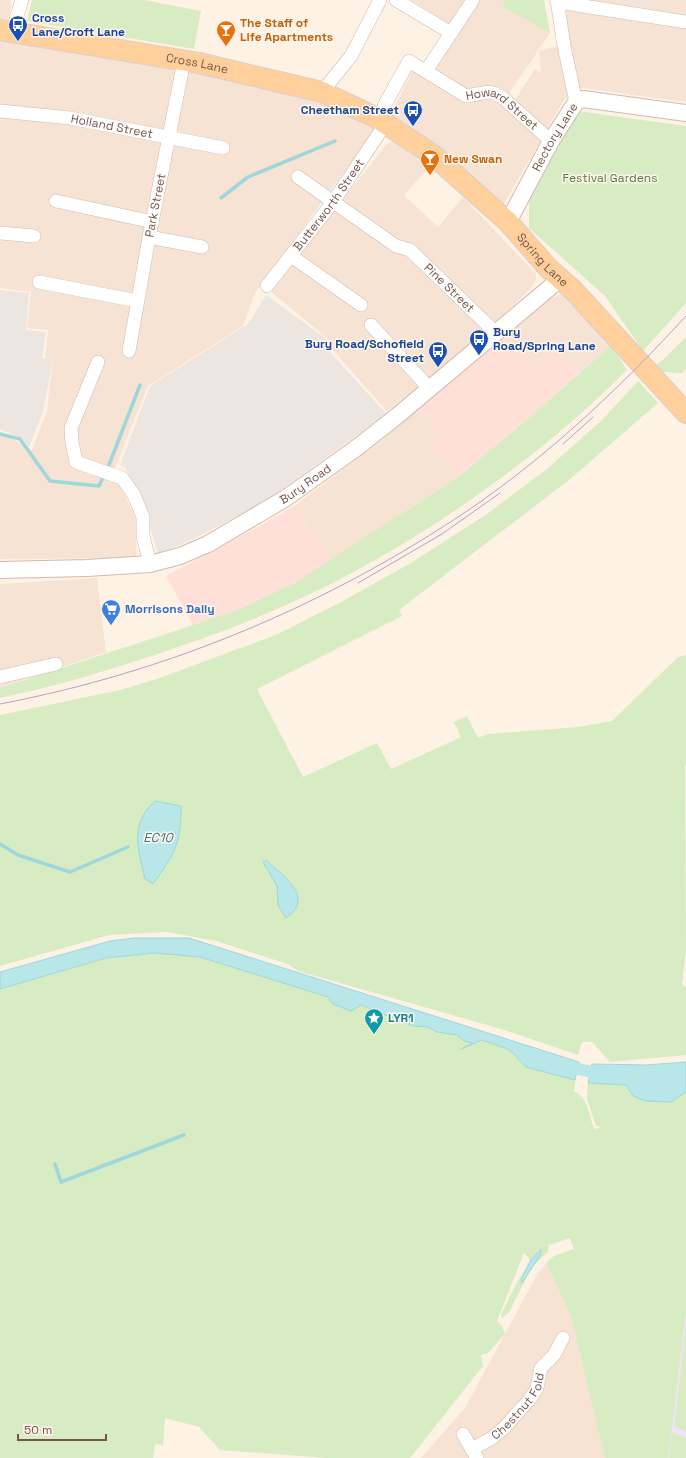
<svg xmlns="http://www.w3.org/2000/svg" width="686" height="1458" viewBox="0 0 686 1458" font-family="'Space Grotesk',sans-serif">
	<rect width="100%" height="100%" fill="#fef2e5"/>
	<g fill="#f6e3d3">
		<polygon points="0,0 11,0 9,22 0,21"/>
		<polygon points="411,0 467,0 452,25"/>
		<polygon points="479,0 505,0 504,7 550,33 508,95 488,86 465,89 433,68"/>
		<polygon points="564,0 609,0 648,6 649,0 686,0 686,102 582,88 564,100 502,207 390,117 413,70 468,103 487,94 509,109 535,69 541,73 539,51 568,43"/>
		<polygon points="0,40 173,68 321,101 375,130 255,293 243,326 148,386 115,468 122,489 136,520 136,558 0,559 0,432 32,450 47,411 53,358 45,357 48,330 27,328 31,292 0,288"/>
		<polygon points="393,141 429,167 404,195 438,227 463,197 536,274 536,280 530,289 490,329 387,411 328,345 332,342 270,291 386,145"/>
		<polygon points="562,294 611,345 579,373 555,345 533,364 504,331 538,303"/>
		<polygon points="418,409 441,435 430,444 457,478 332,561 294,506 382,440"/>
		<polygon points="97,578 106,652 0,688 0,584"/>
		<polygon points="546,1263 571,1316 606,1458 421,1458 465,1408 538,1273"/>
	</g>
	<g fill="#ffe0d8">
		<polygon points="507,334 533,364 555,345 579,373 529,418 457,478 430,444 441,435 418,409"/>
		<polygon points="294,506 332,561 296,582 242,608 193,625 166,576 258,527"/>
	</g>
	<g fill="#ede5df">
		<polygon points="609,0 649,0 648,6"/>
		<polygon points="0,290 29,293 26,330 46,332 42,358 53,358 43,411 29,447 22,438 0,429"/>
		<polygon points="266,295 329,341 324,345 386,414 266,501 193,539 158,554 150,526 125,467 120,465 150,386 248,324"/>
	</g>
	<polygon fill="#efe2fa" points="686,1314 686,1458 668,1458 672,1421"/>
	<g fill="#d7ecc2">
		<polygon points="32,0 144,0 201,11 194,49 27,21"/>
		<polygon points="505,0 544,0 550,33 503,7"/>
		<polygon points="577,111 686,126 686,303 643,351 605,296 529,228 529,199"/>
		<polygon points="686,337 686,368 682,373 663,372 653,367 664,359"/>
		<path d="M611,345L627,370C606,390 585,411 563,429C483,497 380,564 284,606C237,627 188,644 139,660C94,675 47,688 0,698V688L172,632L242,608L296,582L457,478L529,418Z"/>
		<polygon points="638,381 658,403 569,480 399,610 402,616 257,689 303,777 377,743 391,769 461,737 454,722 467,716 478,738 487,734 578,727 612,721 678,657 686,655 686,763 685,767 686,950 682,985 686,987 686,1055 610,1062 592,1042 582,1042 578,1055 501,1029 298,971 288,964 216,941 168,932 109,935 0,966 0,715 120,690 157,679 278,634 341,602 411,563 487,514 547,469 603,419"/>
		<path d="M155,953L200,957L302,988L328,997L333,1004L361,1005L413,1026L428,1027L437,1032L457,1035L464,1041L474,1043L482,1040L505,1048L512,1052L526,1067L576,1077L574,1092C587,1094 590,1118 594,1129L602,1127L596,1126L587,1099L588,1083L626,1085L645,1101L656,1102H671L686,1092V1313L668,1458H605L571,1316L546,1263L554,1256L574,1249L570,1238L550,1245L549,1243L548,1252L532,1267L509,1312L502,1318L501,1315L515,1286L530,1260L524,1253L497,1321L502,1326L505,1334L488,1353L481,1355L483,1366L410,1458H327L220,1450L199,1427L165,1418L163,1445L155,1444L153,1458H0V989L103,959Z"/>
		<polygon points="686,1327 686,1432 674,1426"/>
		<polygon points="672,1432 686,1438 686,1458 669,1458"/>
	</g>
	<g fill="#b8e6e9" stroke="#9dd7db">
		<path d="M155,801L181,806C181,845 175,853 153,884L145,879C138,849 129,825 155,801Z"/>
		<path d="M266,860C283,876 316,897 286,918L278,905L277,886L263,862Z"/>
		<polygon points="134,938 189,938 579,1062 575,1080 526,1067 512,1052 505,1048 482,1040 461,1049 473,1043 464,1041 457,1035 437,1032 428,1027 413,1026 361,1005 351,1011 333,1004 328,997 200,957 155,953 106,958 0,989 0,972 110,941"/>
		<polygon points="686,1062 686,1092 671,1102 645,1101 633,1096 626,1085 588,1083 592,1064 646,1065"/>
		<polygon points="541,1249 541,1254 522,1283 521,1280 531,1260"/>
	</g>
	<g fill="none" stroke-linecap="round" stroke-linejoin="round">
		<g stroke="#9dd7db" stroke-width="3.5">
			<polyline points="221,198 248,177 335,141"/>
			<polyline points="0,434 20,439 50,481 99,486 104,475"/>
			<polyline points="107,470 140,385"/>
			<polyline points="0,844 18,855 70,872 128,847"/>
			<polyline points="55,1164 61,1182 184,1135"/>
		</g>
		<polyline stroke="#b8e6e9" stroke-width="12" points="562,1065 591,1072 607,1073"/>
		<defs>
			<g id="minor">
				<polyline points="396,0 451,33"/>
				<polyline points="557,0 564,46 576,102"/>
				<polyline points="558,2 686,22"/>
				<polyline points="12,32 22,0"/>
				<polyline points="426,71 473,0"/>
				<polyline points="322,92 351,56 380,0"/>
				<path id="s1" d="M384,106L409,61L466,96L489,92L494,93L503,98L551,141"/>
				<path id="s2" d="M0,111L70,118L223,148"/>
				<path id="s3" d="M298,177L396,246L410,250L496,333"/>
				<polyline points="56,201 153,222"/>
				<polyline points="0,233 34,236"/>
				<polyline points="149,237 202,247"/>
				<polyline points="291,256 361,305"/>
				<polyline points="39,282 137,301"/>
				<path id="s4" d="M267,286L333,202L386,123"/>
				<polyline points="371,325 430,389"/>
				<path id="s5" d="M129,351L149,237L184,61"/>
				<polyline points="98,362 71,428 72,442 76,462 122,478 134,495 143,517 143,536 150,564"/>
				<polyline points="0,677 56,664"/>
				<polyline points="463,1434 477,1458"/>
				<path id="s6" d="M472,1449L492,1438L504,1428L530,1399L537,1388L541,1368L554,1355L563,1338"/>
			</g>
			<g id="tertiary">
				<path id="s7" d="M508,222L551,141L576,102L583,99L686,113"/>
				<path id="s8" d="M0,570L87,568L150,564L180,556L208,544L286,498L355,449L397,416L560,279"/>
			</g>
			<g id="primary">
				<path id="s9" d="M0,30L199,63L322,92L377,118L433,155L508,222L548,268L573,290L686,413"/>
			</g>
		</defs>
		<use href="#minor" stroke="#d2baad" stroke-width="14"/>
		<use href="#tertiary" stroke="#d2baad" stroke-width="18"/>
		<use href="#primary" stroke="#d9cfcc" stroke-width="22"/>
		<use href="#minor" stroke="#fff" stroke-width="13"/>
		<use href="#tertiary" stroke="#fff" stroke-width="16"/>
		<use href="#primary" stroke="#ffd09b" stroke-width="20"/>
		<g stroke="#b3a2c8" stroke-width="1">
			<polyline points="563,444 593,417"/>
			<polyline points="358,583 442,534 500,493"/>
			<path d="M0,704C168,672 328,605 470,509C549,455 621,387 686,316"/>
		</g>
	</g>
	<defs>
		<symbol id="bus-pin" viewBox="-11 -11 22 30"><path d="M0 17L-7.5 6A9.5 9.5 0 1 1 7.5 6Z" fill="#1a4fb4" stroke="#fff6ed"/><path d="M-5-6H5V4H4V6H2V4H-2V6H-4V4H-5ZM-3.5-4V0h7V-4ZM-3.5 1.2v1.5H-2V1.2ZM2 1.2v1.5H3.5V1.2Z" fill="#fff"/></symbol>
		<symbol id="bar-pin" viewBox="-11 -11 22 30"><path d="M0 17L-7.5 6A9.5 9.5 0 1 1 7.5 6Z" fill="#e8710a" stroke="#fff6ed"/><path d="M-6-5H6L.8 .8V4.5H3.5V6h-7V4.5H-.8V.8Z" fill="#fff"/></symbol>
		<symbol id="supermarket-pin" viewBox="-11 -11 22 30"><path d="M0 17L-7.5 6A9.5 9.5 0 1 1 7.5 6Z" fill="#3f7fe0" stroke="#fff6ed"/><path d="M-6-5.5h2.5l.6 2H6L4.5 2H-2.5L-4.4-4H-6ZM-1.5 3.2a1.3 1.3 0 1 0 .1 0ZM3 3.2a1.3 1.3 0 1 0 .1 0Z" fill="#fff"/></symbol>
		<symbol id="sight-pin" viewBox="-11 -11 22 30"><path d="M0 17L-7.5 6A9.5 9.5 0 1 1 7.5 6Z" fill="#0f9aa8" stroke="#fff6ed"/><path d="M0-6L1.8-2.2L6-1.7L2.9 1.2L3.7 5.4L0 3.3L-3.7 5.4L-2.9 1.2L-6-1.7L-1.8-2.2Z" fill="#fff"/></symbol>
	</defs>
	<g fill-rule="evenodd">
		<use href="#bus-pin" x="7" y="14" width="22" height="30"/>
		<use href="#bar-pin" x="215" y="19" width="22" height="30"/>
		<use href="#bus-pin" x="402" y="99" width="22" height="30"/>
		<use href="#bar-pin" x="419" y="148" width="22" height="30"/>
		<use href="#bus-pin" x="468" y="328" width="22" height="30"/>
		<use href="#bus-pin" x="427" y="340" width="22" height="30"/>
		<use href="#supermarket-pin" x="100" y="598" width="22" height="30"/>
		<use href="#sight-pin" x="363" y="1007" width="22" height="30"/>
	</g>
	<g text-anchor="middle" stroke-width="3" stroke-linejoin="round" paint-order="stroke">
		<g font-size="12" font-weight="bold" fill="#164399" stroke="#fff6ed" text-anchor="start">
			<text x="32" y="22">Cross<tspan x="32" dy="14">Lane/Croft Lane</tspan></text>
			<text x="399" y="114" text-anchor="end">Cheetham Street</text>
			<text x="493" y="336">Bury<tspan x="493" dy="14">Road/Spring Lane</tspan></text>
			<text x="424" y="348" text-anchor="end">Bury Road/Schofield<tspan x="424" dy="14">Street</tspan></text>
		</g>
		<g font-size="12" font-weight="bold" fill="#c56008" stroke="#fff6ed" text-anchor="start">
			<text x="240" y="27">The Staff of<tspan x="240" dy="14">Life Apartments</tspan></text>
			<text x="444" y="163">New Swan</text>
		</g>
		<g font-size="12" fill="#785548" stroke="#fff6ed">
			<text dy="4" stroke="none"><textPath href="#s9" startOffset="200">Cross Lane</textPath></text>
			<text dy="4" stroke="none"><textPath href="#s1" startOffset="160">Howard Street</textPath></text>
			<text dy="4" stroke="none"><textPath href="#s2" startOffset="113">Holland Street</textPath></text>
			<text dy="4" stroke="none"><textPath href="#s7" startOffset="97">Rectory Lane</textPath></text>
			<text dy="4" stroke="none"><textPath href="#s4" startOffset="102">Butterworth Street</textPath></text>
			<text dy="4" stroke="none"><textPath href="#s5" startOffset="148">Park Street</textPath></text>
			<text dy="4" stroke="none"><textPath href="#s9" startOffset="608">Spring Lane</textPath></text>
			<text dy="4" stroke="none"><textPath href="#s3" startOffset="189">Pine Street</textPath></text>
			<text dy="4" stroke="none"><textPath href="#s8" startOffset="326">Bury Road</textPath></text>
			<text dy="4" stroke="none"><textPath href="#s6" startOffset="65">Chestnut Fold</textPath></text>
		</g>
		<g font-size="12" fill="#54793c" stroke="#fff6ed">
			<text x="610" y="182">Festival Gardens</text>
		</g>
		<g font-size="12" font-weight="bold" fill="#366cbe" stroke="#fff6ed" text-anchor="start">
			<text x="125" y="613">Morrisons Daily</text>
		</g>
		<g font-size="12" font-weight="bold" fill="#0d838f" stroke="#fff6ed" text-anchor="start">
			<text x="388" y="1022">LYR1</text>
		</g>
		<g font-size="13" font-style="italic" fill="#3a797e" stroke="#fff6ed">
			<text x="158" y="842">EC10</text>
		</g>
	</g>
	<path d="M18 1434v6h88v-6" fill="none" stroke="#785548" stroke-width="2"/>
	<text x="24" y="1434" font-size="12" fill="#785548" stroke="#fff6ed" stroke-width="3" paint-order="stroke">50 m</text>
</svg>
